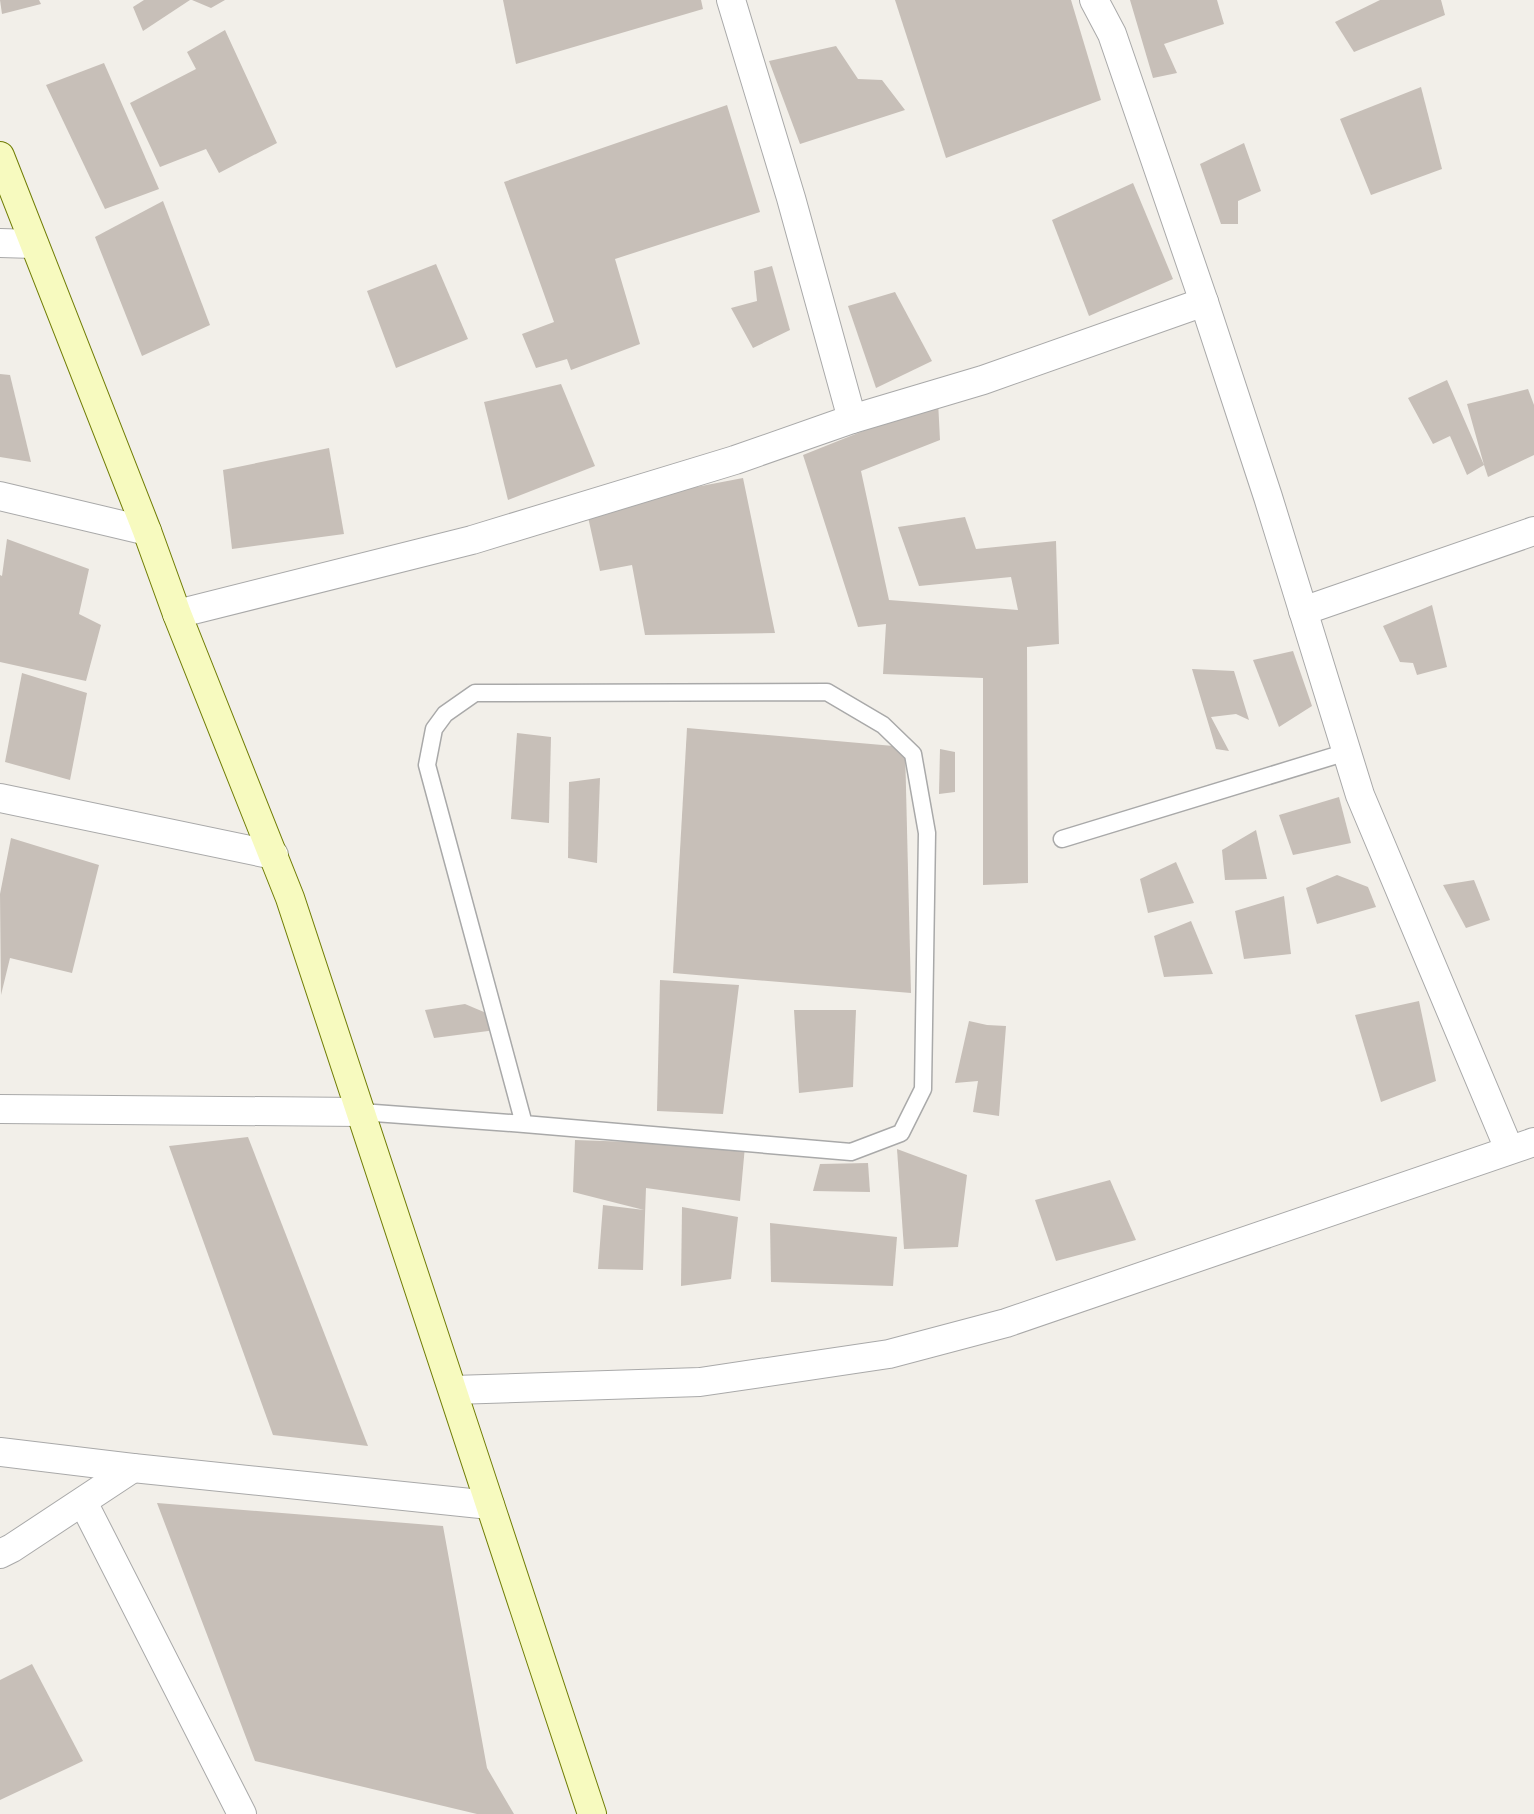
<svg xmlns="http://www.w3.org/2000/svg" width="1534" height="1814" viewBox="0 0 1534 1814" font-family="Overpass,sans-serif">
	<rect width="100%" height="100%" fill="#f2efe9"/>
	<g fill="#c7bfb8">
		<polygon points="0,0 39,0 41,4 2,14"/>
		<polygon points="144,0 190,0 143,31 133,7"/>
		<polygon points="192,0 225,0 211,8"/>
		<polygon points="503,0 701,0 703,9 516,64"/>
		<polygon points="895,0 1071,0 1101,100 946,158"/>
		<polygon points="1130,0 1217,0 1224,24 1164,44 1177,73 1153,78"/>
		<polygon points="1380,0 1441,0 1445,15 1354,52 1335,22"/>
		<polygon points="225,30 277,143 219,173 206,149 160,167 130,103 196,69 187,52"/>
		<polygon points="836,46 858,79 882,80 905,110 800,144 769,61"/>
		<polygon points="104,63 159,189 105,209 46,85"/>
		<polygon points="1421,87 1442,169 1371,195 1340,119"/>
		<polygon points="727,105 760,212 615,259 640,344 571,370 567,359 536,368 522,334 554,322 504,182"/>
		<polygon points="1244,143 1261,191 1238,201 1238,224 1221,224 1200,164"/>
		<polygon points="1133,183 1173,279 1089,316 1052,220"/>
		<polygon points="163,201 210,325 142,356 95,237"/>
		<polygon points="436,264 468,339 396,368 367,291"/>
		<polygon points="772,266 790,330 753,348 731,308 757,301 754,271"/>
		<polygon points="895,292 932,361 876,388 848,306"/>
		<polygon points="0,374 10,375 31,462 0,457"/>
		<polygon points="1447,380 1484,465 1467,404 1528,389 1534,405 1534,455 1488,477 1484,465 1467,475 1450,436 1433,444 1408,398"/>
		<polygon points="561,384 595,466 508,500 484,402"/>
		<polygon points="938,401 940,440 861,471 889,600 1018,610 1011,577 919,586 898,527 965,517 976,549 1056,541 1059,644 1027,647 1028,883 983,885 983,678 883,674 886,624 858,627 803,455"/>
		<polygon points="329,448 344,534 232,549 223,470"/>
		<polygon points="743,478 775,633 645,635 632,565 600,571 586,508"/>
		<polygon points="7,539 89,569 79,614 101,625 86,681 0,662 0,575 2,576"/>
		<polygon points="1432,605 1447,667 1417,675 1413,663 1400,662 1383,626"/>
		<polygon points="1293,651 1312,706 1279,727 1253,660"/>
		<polygon points="1192,669 1234,671 1249,720 1236,714 1211,717 1229,751 1216,749"/>
		<polygon points="22,673 87,693 70,780 5,762"/>
		<polygon points="687,728 905,747 911,993 673,973"/>
		<polygon points="517,733 551,737 549,823 511,819"/>
		<polygon points="940,749 955,752 955,792 939,794"/>
		<polygon points="600,778 597,863 568,858 569,782"/>
		<polygon points="1339,797 1351,843 1293,855 1279,815"/>
		<polygon points="1256,830 1267,879 1225,880 1222,850"/>
		<polygon points="11,838 99,865 72,973 10,958 1,995 0,894"/>
		<polygon points="1176,862 1194,903 1148,913 1140,879"/>
		<polygon points="1337,875 1368,887 1376,907 1317,924 1306,888"/>
		<polygon points="1474,880 1490,920 1466,928 1443,885"/>
		<polygon points="1284,896 1291,954 1244,959 1235,911"/>
		<polygon points="1191,921 1213,974 1164,977 1154,936"/>
		<polygon points="660,980 739,985 723,1114 657,1111"/>
		<polygon points="1419,1001 1436,1081 1381,1102 1355,1015"/>
		<polygon points="465,1004 491,1015 496,1030 434,1038 425,1010"/>
		<polygon points="794,1010 856,1010 853,1087 799,1093"/>
		<polygon points="969,1021 987,1025 1006,1026 999,1116 973,1112 978,1081 955,1083"/>
		<polygon points="248,1137 368,1446 273,1435 169,1146"/>
		<polygon points="575,1140 745,1146 740,1201 646,1188 643,1270 598,1269 603,1205 644,1210 573,1192"/>
		<polygon points="897,1149 967,1175 958,1247 904,1249"/>
		<polygon points="868,1163 870,1192 813,1191 820,1164"/>
		<polygon points="1110,1180 1136,1240 1056,1261 1035,1200"/>
		<polygon points="682,1207 738,1217 731,1279 681,1286"/>
		<polygon points="770,1223 897,1237 893,1286 771,1282"/>
		<polygon points="157,1503 443,1526 487,1768 514,1814 477,1814 255,1761"/>
		<polygon points="32,1664 83,1761 0,1800 0,1680"/>
	</g>
	<g fill="none" stroke-linecap="round" stroke-linejoin="round">
		<defs>
			<g id="lane">
				<polyline points="1062,839 1347,752"/>
				<polyline points="361,1112 524,1124 851,1152 901,1133 923,1089 927,833 913,754 883,725 827,692 475,693 445,714 434,729 427,765 524,1124"/>
			</g>
			<g id="street">
				<polyline points="731,0 791,198 852,419"/>
				<polyline points="1094,0 1112,34 1204,302 1268,497 1360,795 1509,1149"/>
				<polyline points="0,243 34,244"/>
				<polyline points="0,496 147,531"/>
				<polyline points="1303,611 1534,531"/>
				<polyline points="177,614 472,540 735,460 852,419 983,380 1204,302"/>
				<polyline points="0,798 274,855"/>
				<polyline points="0,1109 361,1112"/>
				<polyline points="453,1390 700,1382 889,1354 1006,1323 1534,1142"/>
				<polyline points="0,1452 133,1468 490,1505"/>
				<polyline points="83,1502 242,1814"/>
				<polyline points="0,1554 12,1548 133,1468"/>
			</g>
			<polyline id="secondary" points="0,156 147,531 177,614 290,898 592,1814"/>
		</defs>
		<use href="#lane" stroke="#a9a9a9" stroke-width="19"/>
		<use href="#street" stroke="#a9a9a9" stroke-width="30"/>
		<use href="#secondary" stroke="#707d05" stroke-width="30"/>
		<use href="#lane" stroke="#fff" stroke-width="16"/>
		<use href="#street" stroke="#fff" stroke-width="28"/>
		<use href="#secondary" stroke="#f7fabf" stroke-width="28"/>
	</g>
</svg>
